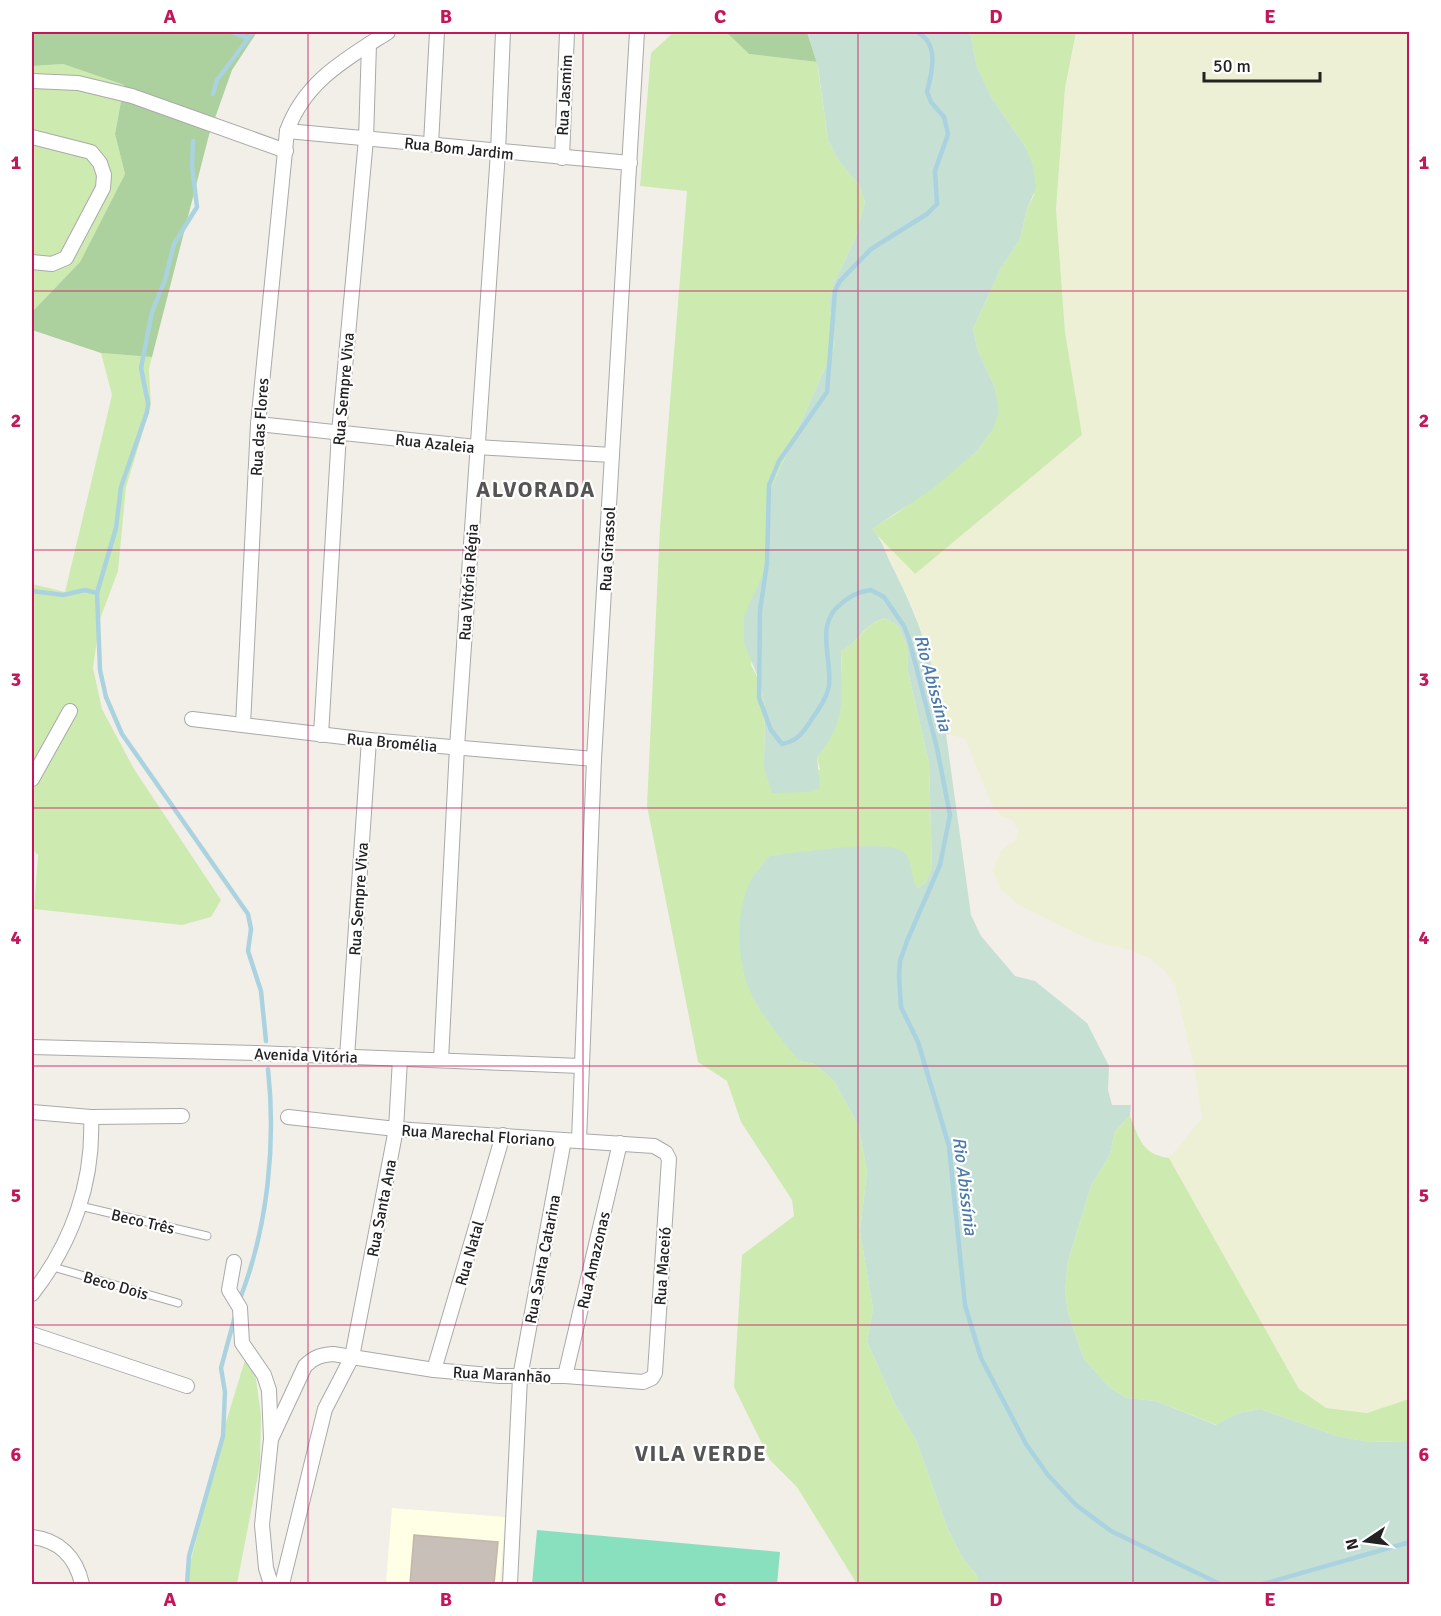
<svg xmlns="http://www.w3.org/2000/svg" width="1441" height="1616" viewBox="0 0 1441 1616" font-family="Signika,sans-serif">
	<rect width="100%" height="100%" fill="#f2efe9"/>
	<polygon fill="#ffffe5" points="392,1508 505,1517 500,1584 386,1584"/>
	<polygon fill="#eef0d5" points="1076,32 1409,32 1409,1399 1368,1413 1326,1408 1299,1389 1169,1158 1202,1118 1195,1072 1175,985 1165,971 1149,958 1130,950 1095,942 1020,906 1000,889 993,870 1001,850 1016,840 1018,830 1011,819 1001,816 993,807 965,739 949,734 942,719 932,667 915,613 882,543 884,542 914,574 1082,435 1065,332 1056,209 1065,88"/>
	<g fill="#cdebb0">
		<path d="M674,32H726L749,54L817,62L828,140L838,160L859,185L865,202L855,239L834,283L829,302L835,346L773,484L770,559L751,665L760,682L765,707L764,768L820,770L817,757C844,727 843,690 841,651C863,640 859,628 885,618L898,626L907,646L908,672L929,763L932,868L926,882L918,888L913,882L911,870L884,847L769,856L741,920V937L753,998L799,1061L815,1064L834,1081L858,1125L867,1171L860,1231L873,1309L867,1342L895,1404L917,1442L947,1527L963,1559L978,1577V1584H857L797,1487L770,1460L734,1387L742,1255L794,1216L792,1200L741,1122L727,1081L698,1062L647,806L660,527L687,191L640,186L651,53Z"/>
		<polygon points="970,32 1076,32 1065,88 1056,209 1065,332 1082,435 915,574 871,529 896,514 955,469 976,452 992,431 995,388 978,351 973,329 1001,268 1020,239 1027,209 1034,195 1025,146 993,100 977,67"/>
		<polygon points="63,64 124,85 115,134 125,174 80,262 32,312 32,66"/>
		<polygon points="101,353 152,357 149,369 151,405 126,487 118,571 100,619 93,668 102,709 134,769 221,900 211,917 182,925 34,909 38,855 32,849 32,584 65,592 112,395"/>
		<path d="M1130,1116C1140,1140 1142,1154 1169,1158L1299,1389L1326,1408L1367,1413L1409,1399V1441L1368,1442L1337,1436L1260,1409L1238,1413L1217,1425L1156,1401L1127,1398L1110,1388L1084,1359L1068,1312L1065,1292L1068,1261L1091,1186L1110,1154L1115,1131Z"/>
		<polygon points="245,1360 254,1365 261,1415 260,1465 237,1584 185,1584 226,1422"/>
	</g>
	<g fill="#add19e">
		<polygon points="32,32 257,32 232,70 209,135 152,357 101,353 32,330 32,312 80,262 125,174 115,134 124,85 63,64 32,66"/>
		<polygon points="726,32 807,32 817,62 749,54"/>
	</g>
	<path fill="#c6e0d4" d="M807,32H970L977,67L993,100L1025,146L1033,166L1036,188L1027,209L1020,239L1001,268L973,329L978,351L995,388L999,412L992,431L976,452L931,490L872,529C882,540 884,549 891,564C908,597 922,630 932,667C938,689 939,712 949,734H946L971,915L981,936L1015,976L1035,981L1087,1023L1109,1066L1108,1090L1112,1105H1131L1130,1116L1115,1131L1110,1154L1091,1186L1068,1261L1065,1292L1068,1312L1084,1359L1110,1388L1127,1398L1156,1401L1216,1425L1238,1413L1260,1409L1337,1436L1369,1442L1409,1441V1584H978V1577L963,1559L947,1527L917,1442L895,1404L867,1342L873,1309L860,1231L867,1171L858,1125L834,1081L815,1064L799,1061C783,1041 765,1020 753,998C736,964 734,911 752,878C757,870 764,863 769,856C794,853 885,839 902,851C915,860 909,878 918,888L926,882L932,868L929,763L908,672L907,646L898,626L885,618C859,627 863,640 841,651C842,694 847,723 817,757L820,788L809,792L772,793L764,768L765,707L760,682L744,643V616L770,559L768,510L773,484L835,346L829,302L834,283L855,239L865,202L859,185L838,160L828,140L818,67Z"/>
	<polygon fill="#88e0be" points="537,1530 780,1552 777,1584 532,1584"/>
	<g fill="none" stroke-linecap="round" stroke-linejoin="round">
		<g stroke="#aad3df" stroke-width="4.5">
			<polyline points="232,32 247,38"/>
			<path d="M917,32C940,44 932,72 927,92L931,102L944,117L948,134L935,171L937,204L927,214L871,249L840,281L835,291L827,392L779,461L769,485L767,563L760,611L759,698L771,730L782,744C797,741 802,734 810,722C817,711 827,699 829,685C832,655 814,624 842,603C852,595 858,592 871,590L884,597L904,626L909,639L937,748L950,815L940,865L907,941L900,961L899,976L901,1007L918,1042L949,1146L965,1305L981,1358L1026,1444L1048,1475L1076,1505L1111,1531L1220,1584"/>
			<polyline points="213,94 217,80 253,32"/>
			<polyline points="193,141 192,166 197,207 174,244 165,280 152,312 141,368 148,403 147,412 121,487 116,528 97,593 100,670 106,697 122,734 248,914 251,929 248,951 261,991 266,1041"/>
			<polyline points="32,591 63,595 85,590 97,593"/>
			<path d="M241,1296C268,1225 276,1143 268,1069"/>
			<polyline points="187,1584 189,1556 223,1436 225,1392 221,1368 235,1316"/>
			<polyline points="1263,1584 1410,1542"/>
		</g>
	</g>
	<polygon fill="#c7bfb8" stroke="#c4b6ab" stroke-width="1.5" points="414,1535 498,1542 494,1584 410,1584"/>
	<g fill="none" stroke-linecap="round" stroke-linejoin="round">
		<defs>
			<g id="lane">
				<polyline points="80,1206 207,1236"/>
				<polyline points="53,1267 178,1303"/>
			</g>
			<g id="street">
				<polyline points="32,81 78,83 132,96 286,151"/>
				<polyline points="287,131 630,163"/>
				<polyline points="32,137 91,152 100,163 104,175 103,188 66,258 52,264 32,262"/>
				<polyline points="431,144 437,32"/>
				<polyline points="562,158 567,32"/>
				<polyline points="258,424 476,447 612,455"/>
				<polyline points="192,719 369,740 594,759"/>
				<path d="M243,725L258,424L287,131C305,81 346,59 388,32"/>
				<polyline points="321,735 339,433 366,139 369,44"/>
				<polyline points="32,779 70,711"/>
				<polyline points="32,1047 256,1053 580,1066"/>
				<polyline points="347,1057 369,740"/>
				<polyline points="441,1060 457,747 498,152 503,32"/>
				<polyline points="32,1112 91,1117 182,1116"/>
				<polyline points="579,1141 594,759 637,32"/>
				<polyline points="234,1262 229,1290 240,1308 242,1343 264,1375 269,1390 271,1439 262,1525 266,1568 271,1584"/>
				<path d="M32,1294C72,1243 94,1182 91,1117"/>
				<polyline points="32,1334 187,1386"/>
				<polyline points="434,1370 503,1135"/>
				<polyline points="565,1376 620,1143"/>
				<path d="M271,1439L305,1366C314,1357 321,1355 333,1354L434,1370L500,1376H565L643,1382L652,1378L655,1373L669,1159L666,1153L654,1146L396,1129L288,1117"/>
				<path d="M32,1537C59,1540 76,1557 82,1584"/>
				<polyline points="282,1584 325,1409 352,1357 396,1129 400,1059"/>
				<polyline points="510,1584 520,1377 564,1140"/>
			</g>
		</defs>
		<use href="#lane" stroke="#a9a9a9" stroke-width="9"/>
		<use href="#street" stroke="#a9a9a9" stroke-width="16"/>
		<use href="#lane" stroke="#fff" stroke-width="7"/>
		<use href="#street" stroke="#fff" stroke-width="14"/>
	</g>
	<path fill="none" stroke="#c2185b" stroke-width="1.5" stroke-opacity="0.55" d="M308,32V1584M583,32V1584M858,32V1584M1133,32V1584M32,291H1410M32,550H1410M32,808H1410M32,1066H1410M32,1325H1410"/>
	<g text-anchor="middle" stroke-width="4.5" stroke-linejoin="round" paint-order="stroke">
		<g font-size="16" fill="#222" stroke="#fff">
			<text transform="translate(564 95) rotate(-87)" y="6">Rua Jasmim</text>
			<text transform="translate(459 148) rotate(6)" y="6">Rua Bom Jardim</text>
			<text transform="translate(343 389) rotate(-85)" y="6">Rua Sempre Viva</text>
			<text transform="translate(259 427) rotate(-86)" y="6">Rua das Flores</text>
			<text transform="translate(435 443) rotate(6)" y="6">Rua Azaleia</text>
			<text transform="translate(607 549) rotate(-87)" y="6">Rua Girassol</text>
			<text transform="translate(468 582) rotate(-86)" y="6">Rua Vitória Régia</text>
			<text transform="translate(392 742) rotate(5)" y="6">Rua Bromélia</text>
			<text transform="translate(358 899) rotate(-86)" y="6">Rua Sempre Viva</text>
			<text transform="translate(306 1055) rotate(2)" y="6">Avenida Vitória</text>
			<text transform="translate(478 1135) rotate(4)" y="6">Rua Marechal Floriano</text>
			<text transform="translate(381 1208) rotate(-79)" y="6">Rua Santa Ana</text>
			<text transform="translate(143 1221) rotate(13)" y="6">Beco Três</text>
			<text transform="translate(469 1253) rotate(-74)" y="6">Rua Natal</text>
			<text transform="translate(542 1259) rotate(-79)" y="6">Rua Santa Catarina</text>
			<text transform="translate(593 1260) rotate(-77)" y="6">Rua Amazonas</text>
			<text transform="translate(662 1266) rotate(-86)" y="6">Rua Maceió</text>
			<text transform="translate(116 1285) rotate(16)" y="6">Beco Dois</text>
			<text transform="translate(502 1374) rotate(3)" y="6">Rua Maranhão</text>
		</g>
		<g font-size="18" font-style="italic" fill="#4a7aab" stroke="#fff">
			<text transform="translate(933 683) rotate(75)" y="6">Rio Abissínia</text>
			<text transform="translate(965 1186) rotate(83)" y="6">Rio Abissínia</text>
		</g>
		<g font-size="22" font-weight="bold" letter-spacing="1.5" fill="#555" stroke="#fff">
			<text x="536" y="497">ALVORADA</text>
			<text x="701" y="1461">VILA VERDE</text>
		</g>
	</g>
	<rect width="1441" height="1616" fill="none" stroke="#ffffff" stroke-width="66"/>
	<g transform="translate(1366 1541) rotate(257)" stroke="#ffffff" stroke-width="4.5" paint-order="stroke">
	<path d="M0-4.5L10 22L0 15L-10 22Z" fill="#222222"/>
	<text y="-9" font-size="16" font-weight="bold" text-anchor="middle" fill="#222222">N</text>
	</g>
	<path d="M1204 72v9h116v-9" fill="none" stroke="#222222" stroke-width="3"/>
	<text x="1213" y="72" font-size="18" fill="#222222" stroke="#ffffff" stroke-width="4.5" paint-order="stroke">50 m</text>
	<rect x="33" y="33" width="1375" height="1550" fill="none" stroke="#c2185b" stroke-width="2"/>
	<g font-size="20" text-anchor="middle" font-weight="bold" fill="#c2185b">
		<text x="170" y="23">A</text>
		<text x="446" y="23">B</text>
		<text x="720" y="23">C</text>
		<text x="996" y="23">D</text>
		<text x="1270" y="23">E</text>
		<text x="16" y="169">1</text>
		<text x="1424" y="169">1</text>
		<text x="16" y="427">2</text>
		<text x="1424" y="427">2</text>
		<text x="16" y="686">3</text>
		<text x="1424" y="686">3</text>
		<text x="16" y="944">4</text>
		<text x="1424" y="944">4</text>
		<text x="16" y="1202">5</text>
		<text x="1424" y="1202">5</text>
		<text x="16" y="1461">6</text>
		<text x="1424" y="1461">6</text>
		<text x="170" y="1606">A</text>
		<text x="446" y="1606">B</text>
		<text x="720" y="1606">C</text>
		<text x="996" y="1606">D</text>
		<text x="1270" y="1606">E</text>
	</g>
</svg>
